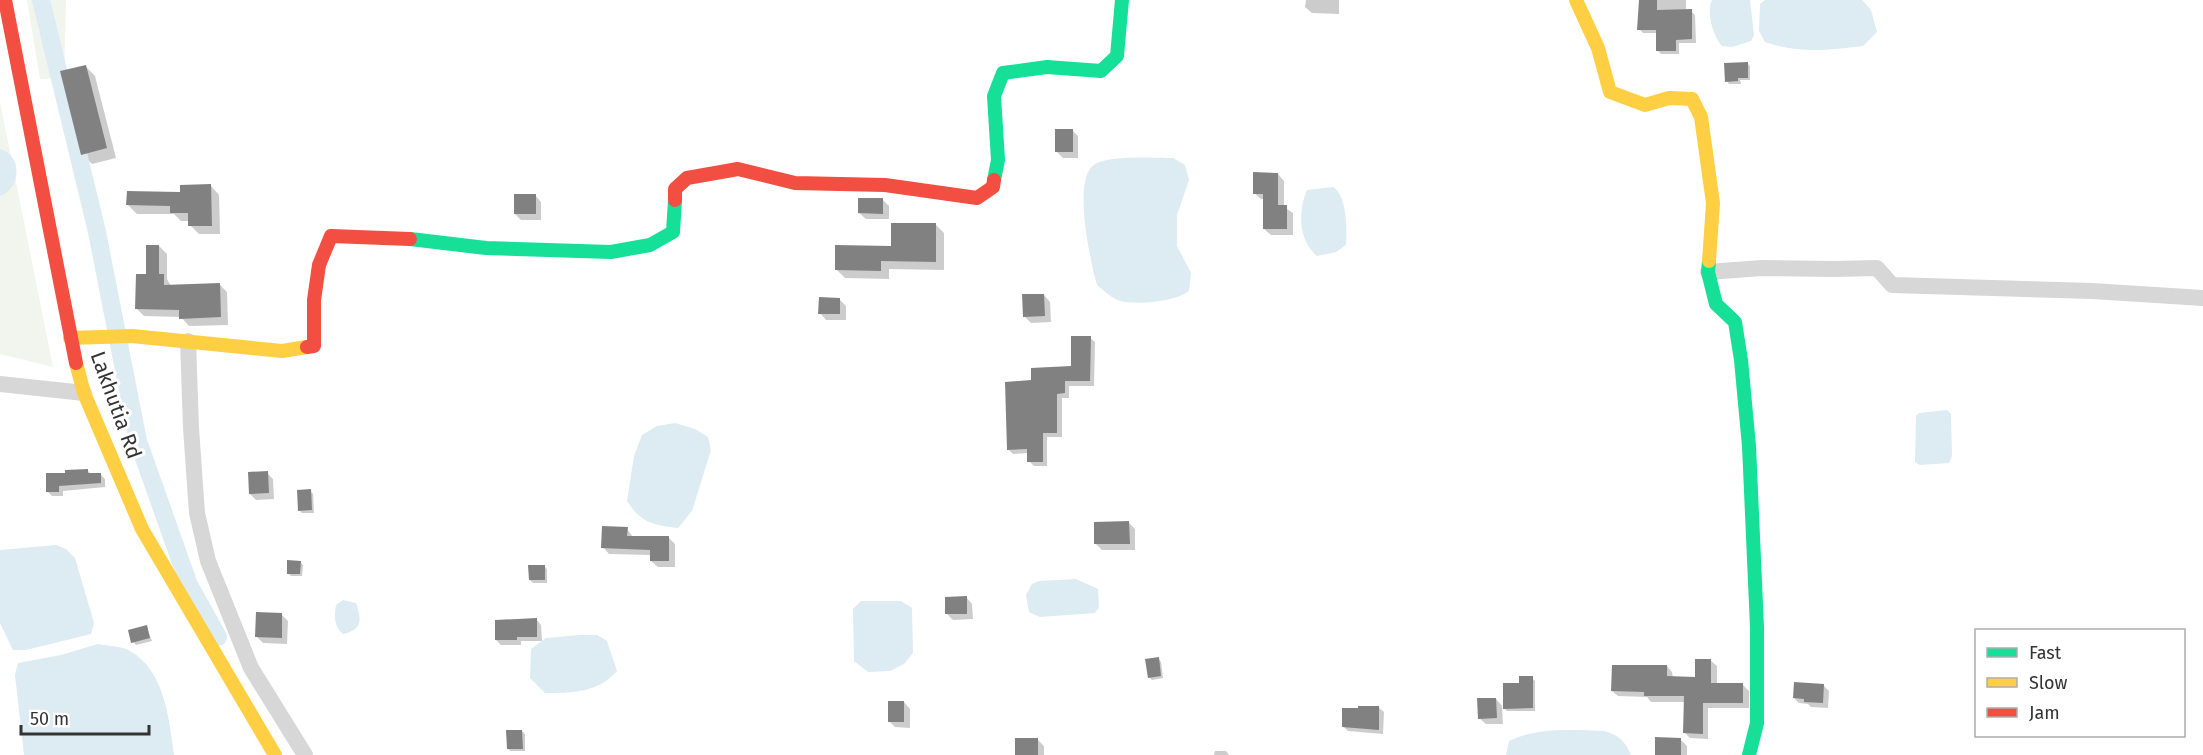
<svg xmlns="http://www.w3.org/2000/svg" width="2203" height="755" viewBox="0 0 2203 755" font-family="'Fira Sans',sans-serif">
	<rect width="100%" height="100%" fill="#fff"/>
	<g fill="#f1f5ed">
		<polygon points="27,0 66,0 64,78 40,79"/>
		<polygon points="0,102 53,367 0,354"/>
	</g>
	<g fill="#ddebf3">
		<path d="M1712,0H1750L1754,35L1751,41L1732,47L1722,46C1713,36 1706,12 1712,0Z"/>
		<path d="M1765,0H1862L1871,10L1877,32L1863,46C1827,50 1800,54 1765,42L1759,31L1760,4Z"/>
		<path d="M0,149C23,155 21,189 0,196Z"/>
		<path d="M1173,158L1185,165L1189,180L1177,215V246L1191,273L1189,291C1174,302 1139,305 1120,301C1113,299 1103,290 1097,285C1091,263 1071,178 1095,164C1111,155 1154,158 1173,158Z"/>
		<path d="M1333,187C1347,195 1347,230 1346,245L1336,252L1317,256C1298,240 1298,211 1307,190Z"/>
		<polygon points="1947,410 1951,414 1952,456 1949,463 1920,465 1915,462 1916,416 1919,413"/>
		<path d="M675,423L695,429L708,437L711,450L692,511L678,528C653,525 641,523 627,501L634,456L642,435L657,426Z"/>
		<polygon points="56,545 66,549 75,558 94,623 91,634 26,650 13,650 0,623 0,550"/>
		<polygon points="1076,579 1098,589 1099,607 1095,613 1040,617 1029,612 1026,595 1032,584 1039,581"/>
		<path d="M343,600L356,603C362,620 362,630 343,634C334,626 334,617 336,605Z"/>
		<polygon points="861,601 901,601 912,608 913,653 904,664 890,671 868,672 854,661 853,609"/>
		<path d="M580,635H597L607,641L617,671C598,693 571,693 545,693L530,678L531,649L546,638Z"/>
		<path d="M98,644C107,646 122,646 130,651C165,671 169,719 174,755H24L15,675L18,663L61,655Z"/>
		<path d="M1604,731C1619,735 1625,741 1631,755H1506L1509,741C1538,727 1572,730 1604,731Z"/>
	</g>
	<g fill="#0003">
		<polygon points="1306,0 1339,0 1339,14 1312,13 1305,7"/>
		<polygon points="1640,0 1686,0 1686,11 1691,11 1695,15 1696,43 1679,43 1679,54 1661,54 1657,50 1657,33 1643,33 1639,29"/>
		<polygon points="1747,63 1750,66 1750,80 1740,80 1741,84 1729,84 1727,81"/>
		<polygon points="86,67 95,76 116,158 92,164 82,154"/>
		<polygon points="1072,130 1078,136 1078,158 1063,158 1057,152"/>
		<polygon points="1278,174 1284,181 1284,207 1293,213 1293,235 1271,235 1264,229 1264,199 1261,199 1254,193"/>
		<polygon points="211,186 219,195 220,234 199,234 190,225 190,221 181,221 174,214 137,214 128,205"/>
		<polygon points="535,195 541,202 541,220 521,220 515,214"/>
		<polygon points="883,200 889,206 889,219 866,219 859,213"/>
		<polygon points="936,225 944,233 944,270 889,269 889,279 845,278 836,269 892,247"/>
		<polygon points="159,246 167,254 167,279 171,286 219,284 227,292 228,325 189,326 181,317 144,316 136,308"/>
		<polygon points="1044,295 1050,302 1051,322 1031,323 1024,316"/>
		<polygon points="839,299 846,306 846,320 826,320 820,313"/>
		<polygon points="1090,338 1095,342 1094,386 1069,386 1069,398 1062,398 1062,437 1047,437 1047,466 1034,466 1029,461 1029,453 1013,454 1008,449 1032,382 1072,368"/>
		<polygon points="87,470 91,474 100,474 105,479 105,487 63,491 63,496 52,496 47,491 67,474"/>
		<polygon points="267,473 273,479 274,499 256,500 250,494"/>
		<polygon points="310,491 313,494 314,513 302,513 299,510"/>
		<polygon points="1129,523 1135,529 1135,550 1102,550 1096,544"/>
		<polygon points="627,529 633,537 668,537 675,544 675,567 658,567 651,561 651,555 609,554 603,547"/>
		<polygon points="300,562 303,565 302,576 291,576 288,573"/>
		<polygon points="544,566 547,569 547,583 533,583 530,580"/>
		<polygon points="966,597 972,604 973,619 953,620 947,614"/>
		<polygon points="282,615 288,621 287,644 263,643 257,637"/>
		<polygon points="537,620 541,625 542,641 521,641 521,645 501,645 496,640"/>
		<polygon points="146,627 152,641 136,645 133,642"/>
		<polygon points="1158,659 1161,662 1163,678 1152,680 1149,677"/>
		<polygon points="1711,661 1717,666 1717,685 1743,685 1749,691 1749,708 1708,708 1708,739 1690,738 1685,733 1685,702 1651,702 1647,697 1618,696 1612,691 1667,666 1672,672 1673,678 1697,678"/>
		<polygon points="1532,678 1535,681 1535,711 1507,711 1502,706 1503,724 1486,724 1479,718 1496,699 1504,708"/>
		<polygon points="1823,685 1829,691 1828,708 1811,707 1808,704 1799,703 1794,698"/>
		<polygon points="904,702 910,709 910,728 895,727 889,721"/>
		<polygon points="1378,707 1384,712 1383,734 1348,731 1343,726"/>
		<polygon points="522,731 525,734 525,751 511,751 508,749"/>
		<polygon points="1037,739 1044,746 1044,755 1016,755"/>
		<polygon points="1680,739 1687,746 1687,755 1656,755"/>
		<polygon points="1215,751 1226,751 1229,755 1214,755"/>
	</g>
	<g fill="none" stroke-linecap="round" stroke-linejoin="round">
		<polyline stroke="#ddebf3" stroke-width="18" points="41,0 97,232 138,441 189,585 218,637"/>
	</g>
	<g fill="#818181">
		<polygon points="1639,0 1657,0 1657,10 1692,9 1692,39 1676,40 1676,51 1656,51 1656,30 1637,30"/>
		<polygon points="1748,62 1748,78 1738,78 1738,81 1725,82 1724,63"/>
		<polygon points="86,65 107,148 81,155 60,71"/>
		<rect x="1055" y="129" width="18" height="23"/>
		<polygon points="1253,172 1278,173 1278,205 1287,205 1287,229 1263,229 1263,194 1253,194"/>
		<polygon points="211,184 212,226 188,226 188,213 170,213 170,206 126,205 127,191 180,192 180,185"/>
		<rect x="514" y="194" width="22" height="20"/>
		<polygon points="858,198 883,198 883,214 858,213"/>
		<polygon points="891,223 936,223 936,262 881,261 881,271 835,270 835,245 891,246"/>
		<polygon points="146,245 159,245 159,274 164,274 164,285 220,283 221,317 179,319 179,310 135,309 136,274 146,274"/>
		<polygon points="1022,294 1044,294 1045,316 1023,317"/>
		<polygon points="819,297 840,298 840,314 818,314"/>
		<polygon points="1071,336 1091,336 1090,381 1065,381 1065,393 1057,394 1057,433 1043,433 1043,462 1027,462 1027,449 1007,450 1005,382 1031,380 1031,368 1071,366"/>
		<polygon points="88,469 88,473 101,473 101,483 59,486 59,492 46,492 46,473 65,473 65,470"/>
		<polygon points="268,471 269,493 249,494 248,472"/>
		<polygon points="311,489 312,510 298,511 297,490"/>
		<polygon points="1129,521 1130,544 1094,544 1094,522"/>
		<polygon points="602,526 628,527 627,536 669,536 669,561 650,561 650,550 601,548"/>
		<polygon points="287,560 301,561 300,574 287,574"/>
		<polygon points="528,565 545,565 545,580 529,580"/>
		<polygon points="967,596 967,614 945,614 945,597"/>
		<polygon points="256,612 282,613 282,638 255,637"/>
		<polygon points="537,618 537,637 517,637 517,640 495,640 495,620"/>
		<polygon points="147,625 150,638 131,643 128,630"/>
		<polygon points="1159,657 1161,676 1148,678 1145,659"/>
		<polygon points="1695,659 1711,659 1711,683 1743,683 1743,703 1703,703 1703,734 1683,733 1684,696 1644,696 1644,692 1611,691 1612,665 1667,665 1667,676 1695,677"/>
		<polygon points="1519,676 1533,676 1533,708 1503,709 1503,683 1519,683"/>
		<polygon points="1794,682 1824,684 1823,703 1804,702 1804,699 1793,698"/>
		<polygon points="1477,698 1496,698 1497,718 1478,719"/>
		<rect x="888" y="701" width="16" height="21"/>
		<polygon points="1358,706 1379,706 1379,730 1342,727 1342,708 1358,708"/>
		<polygon points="506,730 522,730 523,749 507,749"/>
		<polygon points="1655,737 1681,738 1681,755 1655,755"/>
		<rect x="1015" y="738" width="23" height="17"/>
	</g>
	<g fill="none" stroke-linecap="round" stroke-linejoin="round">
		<g stroke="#d7d7d7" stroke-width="16">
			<polyline points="1708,272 1762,268 1835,269 1877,268 1892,285 2092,291 2203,298"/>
			<polyline points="188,341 191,428 197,513 208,561 251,668 305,755"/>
			<polyline points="0,384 84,393"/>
		</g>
		<g stroke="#16e098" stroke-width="14">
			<polyline points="994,180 998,160 994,96 1003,73 1047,67 1101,71 1117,56 1122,0"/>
			<polyline points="410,239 486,248 611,252 650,245 673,232 675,200"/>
			<polyline points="1709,261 1708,272 1716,304 1735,322 1741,360 1749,446 1757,627 1757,723 1749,755"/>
		</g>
		<g stroke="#ffcf43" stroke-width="14">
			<polyline points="1576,0 1598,48 1610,92 1645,105 1669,98 1692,99 1701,117 1713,203 1709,261"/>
			<polyline points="70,338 132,336 282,351 307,347"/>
			<polyline points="76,363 84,393 142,529 275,755"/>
		</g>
		<g stroke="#f24e42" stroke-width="14">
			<polyline points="5,0 76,363"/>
			<polyline points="675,200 675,189 687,178 738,169 795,183 885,185 977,198 993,187 994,180"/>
			<polyline points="307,347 314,346 314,300 319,265 331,236 410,239"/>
		</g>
	</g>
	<g text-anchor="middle" stroke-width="6" stroke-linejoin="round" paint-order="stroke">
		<g font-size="21" fill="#333" stroke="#fff">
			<text transform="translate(116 405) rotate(70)" y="7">Lakhutia Rd</text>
		</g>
	</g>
	<rect x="1975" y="629" width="210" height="108" fill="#ffffff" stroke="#adadad" stroke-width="1.5"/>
	<rect x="1987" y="648" width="30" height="9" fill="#16e098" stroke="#adadad" stroke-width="1.5"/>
	<text x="2029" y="659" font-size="18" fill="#333333">Fast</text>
	<rect x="1987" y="678" width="30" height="9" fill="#ffcf43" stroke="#adadad" stroke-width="1.5"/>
	<text x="2029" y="689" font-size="18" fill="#333333">Slow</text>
	<rect x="1987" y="708" width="30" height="9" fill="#f24e42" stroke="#adadad" stroke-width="1.5"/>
	<text x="2029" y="719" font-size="18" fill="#333333">Jam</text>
	<path d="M21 725v9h128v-9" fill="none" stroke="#333333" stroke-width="3"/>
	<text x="30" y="725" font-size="18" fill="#333333" stroke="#ffffff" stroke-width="4.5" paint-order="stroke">50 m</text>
</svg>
